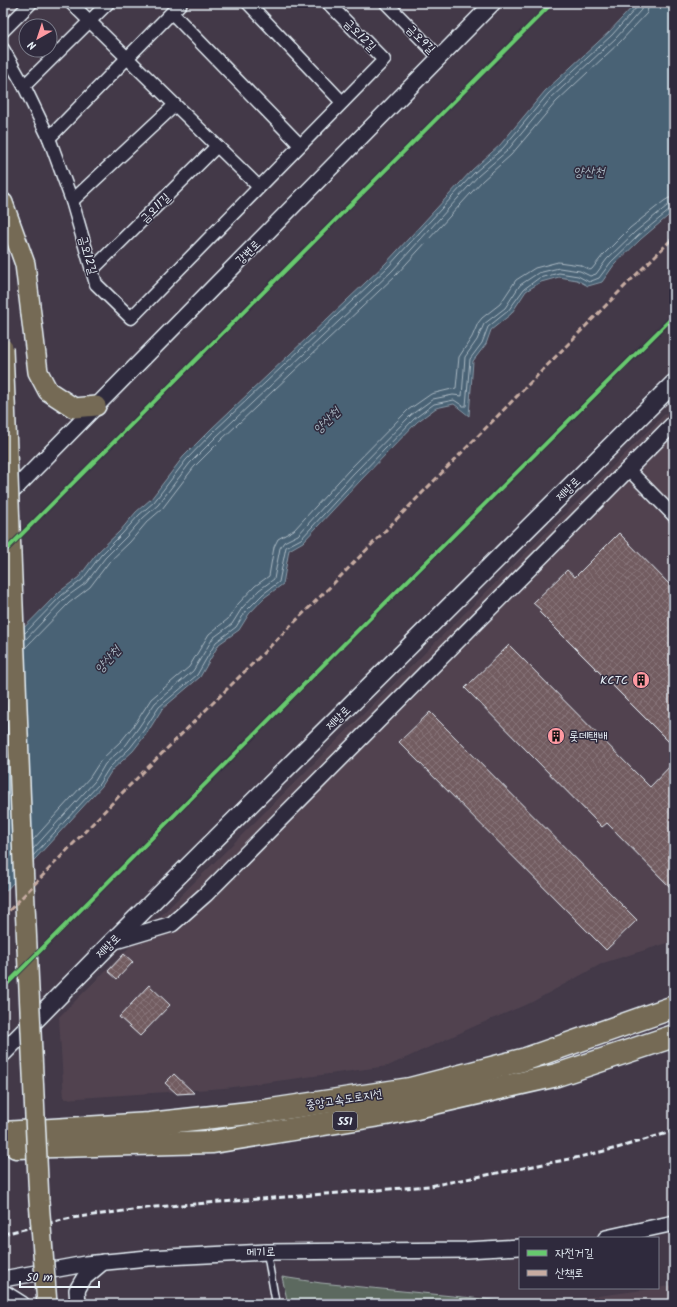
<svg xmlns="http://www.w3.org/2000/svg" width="677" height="1307" viewBox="0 0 677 1307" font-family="Kalam,'Poor Story',sans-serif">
	<defs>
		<pattern id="building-cross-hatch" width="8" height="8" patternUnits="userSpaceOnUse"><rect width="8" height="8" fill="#725b61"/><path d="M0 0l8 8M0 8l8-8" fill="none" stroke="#867378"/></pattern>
	</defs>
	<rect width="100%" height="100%" fill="#433948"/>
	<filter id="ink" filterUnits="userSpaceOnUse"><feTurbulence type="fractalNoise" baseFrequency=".025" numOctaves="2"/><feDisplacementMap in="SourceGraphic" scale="8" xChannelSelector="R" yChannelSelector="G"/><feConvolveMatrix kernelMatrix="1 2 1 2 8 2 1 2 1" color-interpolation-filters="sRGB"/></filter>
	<g filter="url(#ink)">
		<g fill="#514350">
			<polygon points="674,405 674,941 603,963 532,1002 475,1026 388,1066 225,1088 64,1099 59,1017"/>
			<polygon points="674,1285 674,1304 540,1304 658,1288"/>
		</g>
		<polygon fill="#5c695f" stroke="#a2adac" points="282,1277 321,1283 533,1304 288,1304"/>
		<polygon fill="#4a6274" stroke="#899ba9" points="636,3 674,3 674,211 641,239 614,265 602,282 588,286 577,280 559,277 541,282 526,291 511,314 491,330 486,344 473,361 469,416 454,404 436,408 417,422 360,481 303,542 289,550 283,584 265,597 249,614 239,630 219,644 200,677 162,709 147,733 133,751 112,770 102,786 3,894 3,649 59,592 79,577 98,552 120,531 136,512 151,499 183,457 211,429 385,264 472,170 500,145 545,91 609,32"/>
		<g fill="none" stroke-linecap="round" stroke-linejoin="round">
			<g stroke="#a9b8c3" stroke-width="1">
				<polyline points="25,633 62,595 82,580 101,555 122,534 139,515 154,502 186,460 213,432 388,267 474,173 503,148 548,94 612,35 637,7 638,3"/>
				<polyline points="25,640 65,598 86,583 105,558 126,537 143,518 158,505 190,463 217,436 392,271 478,176 507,151 551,98 616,38 641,10 643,3"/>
				<polyline points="25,648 69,603 90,587 109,562 130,542 147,522 162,509 194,467 221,440 396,275 482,181 511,155 556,102 620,42 647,13 649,3"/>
				<polyline points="33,840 90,777 101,760 122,740 135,724 151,699 189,667 209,634 228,619 238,604 255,586 269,576 274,547 278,539 294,530 349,470 408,410 431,394 456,388 459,357 472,337 478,323 482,318 500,304 516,280 535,268 558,262 580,265 590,270 592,269 603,255 630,228 664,201 669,198 674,198"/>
				<polyline points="33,849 95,781 105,764 126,745 139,727 155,703 193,671 213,638 232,624 242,608 259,590 274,579 280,548 284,542 298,535 353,474 411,415 433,399 453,395 462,396 465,357 477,340 484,324 505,308 520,285 538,273 559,268 580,271 590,276 596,274 607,259 635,232 667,206 674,204"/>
				<polyline points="33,856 99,784 109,768 130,748 144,730 159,707 197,675 216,642 236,627 246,611 263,594 279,582 286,547 301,539 357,478 414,419 434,404 454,400 463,406 466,406 470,359 482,343 488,327 508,311 524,289 539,278 559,273 578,276 589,282 599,278 611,262 638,236 670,210 674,209"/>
			</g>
		</g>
		<g fill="url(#building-cross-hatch)" stroke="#e8f1f8">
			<polygon points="619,533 674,589 674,747 539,612 541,610 533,603 567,570 575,577"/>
			<polygon points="509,645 650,787 674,762 674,891 607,823 602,827 465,688"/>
			<polygon points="430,712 637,920 606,950 399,742"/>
			<polygon points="124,954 133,962 117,979 108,971"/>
			<polygon points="149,985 170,1005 140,1036 119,1017"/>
			<polygon points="174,1074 194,1093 177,1094 165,1083"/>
		</g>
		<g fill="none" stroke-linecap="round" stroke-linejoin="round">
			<defs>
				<polyline id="service" points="267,1253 276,1304"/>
				<g id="minor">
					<polyline points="71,3 259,187"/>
					<polyline points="248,3 342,102"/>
					<polyline points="386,3 440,58"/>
					<polyline points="172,13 300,145"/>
					<polyline points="3,31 31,3"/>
					<polyline points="3,49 24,86 49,138 72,201 96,284 131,318 384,60 328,3"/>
					<polyline points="24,86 108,3"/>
					<polyline points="49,138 181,3"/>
					<polyline points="72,201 175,105"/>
					<polyline points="92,270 217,146"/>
					<polyline points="628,469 674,516"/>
				</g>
				<g id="tertiary">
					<polyline points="4,500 493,3"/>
					<polyline points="112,942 172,924 206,894 674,423"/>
					<polyline points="606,1238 674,1223"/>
					<polyline points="3,1279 85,1264 148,1258 267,1252 466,1250 520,1247"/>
					<polyline points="3,1292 22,1304"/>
					<polyline points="78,1304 77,1290 84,1278 103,1262"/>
				</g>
				<polyline id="secondary" points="3,1053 112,942 674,383"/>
				<polyline id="primary" points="3,203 25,264 38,372 48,391 74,408 96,406"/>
				<g id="motorway">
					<polyline points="3,1133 149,1124 258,1112 410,1089 526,1059 674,1007"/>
					<polyline points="16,1147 213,1142 386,1114 557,1075 674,1036"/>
				</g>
			</defs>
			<use href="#service" stroke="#e8f1f8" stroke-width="9"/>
			<use href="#minor" stroke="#e8f1f8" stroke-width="15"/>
			<use href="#tertiary" stroke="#e8f1f8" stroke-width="18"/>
			<use href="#secondary" stroke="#e8f1f8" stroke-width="20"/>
			<use href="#primary" stroke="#e8f1f8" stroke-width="22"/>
			<use href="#motorway" stroke="#e8f1f8" stroke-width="25"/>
			<use href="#service" stroke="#2f2a3d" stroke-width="6"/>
			<use href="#minor" stroke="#2f2a3d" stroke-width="12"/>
			<use href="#tertiary" stroke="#2f2a3d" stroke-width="15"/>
			<use href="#secondary" stroke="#2f2a3d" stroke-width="17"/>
			<use href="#primary" stroke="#756b55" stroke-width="19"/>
			<use href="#motorway" stroke="#756b55" stroke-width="22"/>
			<polyline stroke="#e8f1f8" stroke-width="3" stroke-dasharray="6 3" stroke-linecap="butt" points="3,1234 71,1218 155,1207 430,1186 575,1158 617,1148 674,1131"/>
			<defs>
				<polyline id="primary-bridge" points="3,348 23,862 39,1201 47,1304"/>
			</defs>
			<use href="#primary-bridge" stroke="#e8f1f8" stroke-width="22" stroke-linecap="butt"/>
			<use href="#primary-bridge" stroke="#756b55" stroke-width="19"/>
			<polyline stroke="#c7aca2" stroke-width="3" stroke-dasharray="6 3" stroke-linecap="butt" points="3,917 119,796 333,584 622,289 674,237"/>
			<defs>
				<g id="cycleway">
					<polyline points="3,553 552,3"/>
					<polyline points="3,988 346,642 674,316"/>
				</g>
			</defs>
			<use href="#cycleway" stroke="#2f2a3d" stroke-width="6"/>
			<use href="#cycleway" stroke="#67ca6e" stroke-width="4"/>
		</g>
	</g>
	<defs>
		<symbol id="building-disc" viewBox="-11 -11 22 22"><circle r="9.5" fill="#ff9aa2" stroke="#2f2a3d"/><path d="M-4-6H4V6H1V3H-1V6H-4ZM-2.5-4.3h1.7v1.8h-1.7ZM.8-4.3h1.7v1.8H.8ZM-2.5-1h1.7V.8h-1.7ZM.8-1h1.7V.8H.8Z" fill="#111"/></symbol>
	</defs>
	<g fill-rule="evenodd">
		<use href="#building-disc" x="631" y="670" width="20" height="20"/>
		<use href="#building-disc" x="546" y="726" width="20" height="20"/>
	</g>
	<g text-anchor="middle" stroke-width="3" stroke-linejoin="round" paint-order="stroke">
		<rect fill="#2f2a3d" stroke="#b0b5c0" stroke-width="1" x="333" y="1112" width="24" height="18" rx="3"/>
		<g font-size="11" font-weight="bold" fill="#e8f1f8">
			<text x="345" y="1125">551</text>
		</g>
		<g font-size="12" fill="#e8f1f8" stroke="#2f2a3d">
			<text transform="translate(360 35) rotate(45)" y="4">금오12길</text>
			<text transform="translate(421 39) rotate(45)" y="4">금오9길</text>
			<text transform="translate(155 208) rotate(-45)" y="4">금오11길</text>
			<text transform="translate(248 252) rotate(-45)" y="4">강변로</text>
			<text transform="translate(88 255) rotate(74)" y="4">금오12길</text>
			<text transform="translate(568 489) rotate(-45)" y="4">제방로</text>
			<text transform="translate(338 718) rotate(-45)" y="4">제방로</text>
			<text transform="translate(108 946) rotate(-45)" y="4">제방로</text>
			<text transform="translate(344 1099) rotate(-9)" y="4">중앙고속도로지선</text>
			<text transform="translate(261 1252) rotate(-2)" y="4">메기로</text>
		</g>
		<g font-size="12" fill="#e8f1f8" stroke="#2f2a3d" text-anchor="end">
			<text x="628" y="684">KCTC</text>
			<text x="569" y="740" text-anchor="start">롯데택배</text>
		</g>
		<g font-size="13" font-style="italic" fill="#a9b8c3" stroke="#2f2a3d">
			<text x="589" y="176">양산천</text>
			<text transform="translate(326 420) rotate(-44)" y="5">양산천</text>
			<text transform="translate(107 659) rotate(-48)" y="5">양산천</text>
		</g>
	</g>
	<rect width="677" height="1307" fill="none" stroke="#2f2a3d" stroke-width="16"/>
	<rect x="8" y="8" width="661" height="1291" fill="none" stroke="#e8f1f8" stroke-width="1.5" filter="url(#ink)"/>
	<rect x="519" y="1237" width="140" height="52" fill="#2f2a3d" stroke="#797a88"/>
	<rect x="527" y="1250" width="20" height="6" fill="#67ca6e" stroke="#797a88"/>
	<text x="555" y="1257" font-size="12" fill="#e8f1f8">자전거길</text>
	<rect x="527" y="1270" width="20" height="6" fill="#c7aca2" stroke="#797a88"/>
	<text x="555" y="1277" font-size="12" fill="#e8f1f8">산책로</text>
	<g transform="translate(38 38) rotate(219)"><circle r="19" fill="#2f2a3d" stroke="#797a88"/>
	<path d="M0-3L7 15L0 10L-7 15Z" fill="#ff9aa2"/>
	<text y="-6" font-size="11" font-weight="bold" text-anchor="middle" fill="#e8f1f8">N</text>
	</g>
	<path d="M20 1281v6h79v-6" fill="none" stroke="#e8f1f8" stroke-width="2"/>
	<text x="26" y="1281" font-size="12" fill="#e8f1f8" stroke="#2f2a3d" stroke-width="3" paint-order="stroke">50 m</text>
</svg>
